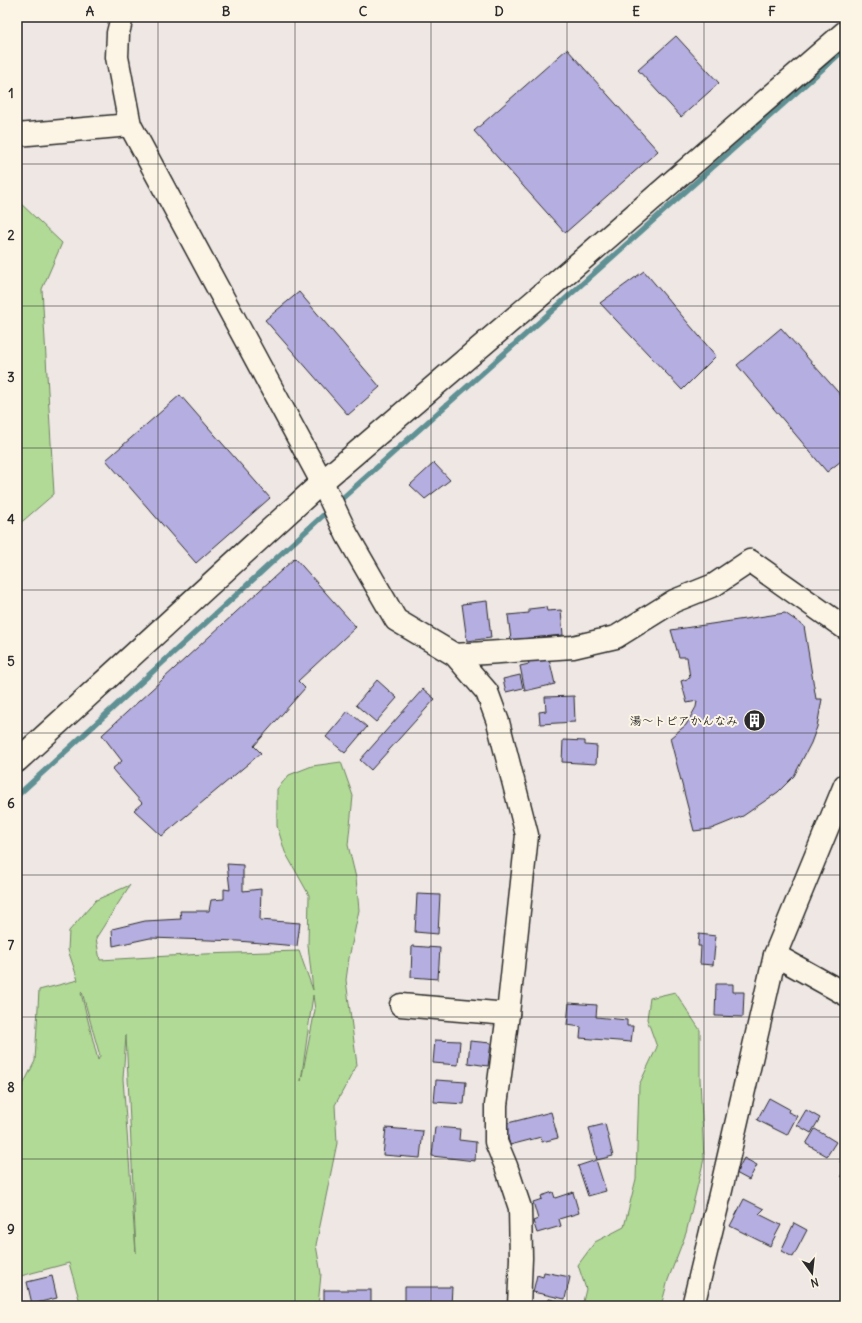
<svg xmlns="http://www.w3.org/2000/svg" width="862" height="1323" viewBox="0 0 862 1323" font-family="Delius,'Klee One',sans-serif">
	<rect width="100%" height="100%" fill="#eee7e4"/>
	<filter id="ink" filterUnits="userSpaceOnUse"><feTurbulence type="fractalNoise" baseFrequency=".025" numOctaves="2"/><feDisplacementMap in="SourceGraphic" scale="8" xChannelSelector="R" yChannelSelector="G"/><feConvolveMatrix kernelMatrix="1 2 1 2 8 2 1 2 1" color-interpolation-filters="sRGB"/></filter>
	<g filter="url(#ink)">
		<g fill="#b1da96" stroke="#6e8260" fill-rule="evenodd">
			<polygon points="17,200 62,243 42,289 54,494 17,526"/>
			<path d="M341,762L353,796L348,845L356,878L359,910L349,958L346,980L357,1065L335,1105L337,1143L316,1245L321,1274L318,1306H81L69,1263L17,1277V1097L35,1061L39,990L78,980L68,950L69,931L96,900L130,885L96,938L100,960L204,954L299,951L313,990L308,945L309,895L285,852L277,826V789L289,775L312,766ZM82,992L100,1056L98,1060L81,993ZM313,995L315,1010L301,1081ZM126,1035L136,1252V1253L123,1079Z"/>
			<polygon points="675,992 700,1030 700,1079 704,1159 686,1233 668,1280 661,1306 582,1306 586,1289 578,1265 595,1242 624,1227 636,1179 639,1085 657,1047 647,1019 650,998"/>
		</g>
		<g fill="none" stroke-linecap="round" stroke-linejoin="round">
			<g stroke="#5f9093" stroke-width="5.5">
				<polyline points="337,503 845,49"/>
				<polyline points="17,796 329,510"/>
			</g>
		</g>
		<g fill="#b5aee0" stroke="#2b2b2b">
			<polygon points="676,36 719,83 681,117 638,70"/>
			<polygon points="567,49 658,151 565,233 474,131"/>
			<polygon points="644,271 716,356 682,390 600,303"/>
			<polygon points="299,292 380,387 348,415 265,320"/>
			<polygon points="781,328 845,400 845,458 827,472 737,365"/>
			<polygon points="180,395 270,498 196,563 106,460"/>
			<polygon points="434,463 450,480 425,499 410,485"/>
			<polygon points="295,558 356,627 298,681 305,688 254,746 261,753 162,836 134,810 142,803 112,769 122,761 102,735"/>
			<polygon points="487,601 491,638 467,641 462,604"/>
			<polygon points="546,607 547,611 561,610 563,635 511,640 508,615 529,613 529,609"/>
			<polygon points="785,613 804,626 816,699 822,699 817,727 811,743 794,776 778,792 743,816 711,829 694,831 670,738 686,725 696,707 697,701 687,703 681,681 690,678 687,657 679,657 671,630"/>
			<polygon points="548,654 555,684 525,691 520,666 529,664 527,659"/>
			<polygon points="520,675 523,688 506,692 503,679"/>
			<polygon points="377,680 397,698 376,722 356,705"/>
			<polygon points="423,689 435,699 371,770 360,760"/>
			<polygon points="574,696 575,722 540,724 539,712 546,711 545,697"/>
			<polygon points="348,711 367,727 345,753 326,737"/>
			<polygon points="563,740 585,741 585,745 597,746 596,764 562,762"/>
			<polygon points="227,864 243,865 243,891 261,889 260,920 300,923 297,946 238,941 150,938 113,946 112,929 145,921 181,919 180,911 209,911 211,900 224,899 224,889 230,890"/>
			<polygon points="417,894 440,895 438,934 415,932"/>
			<polygon points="699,934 716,936 713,965 700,964 701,946 698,946"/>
			<polygon points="412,946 440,948 438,979 411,977"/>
			<polygon points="716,984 733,984 733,992 744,992 743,1017 715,1016"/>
			<polygon points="569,1003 597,1005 596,1017 627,1020 627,1026 633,1026 631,1042 580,1038 581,1027 567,1025"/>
			<polygon points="435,1040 460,1041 458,1065 433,1063"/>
			<polygon points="470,1041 491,1043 488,1066 468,1063"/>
			<polygon points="436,1080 466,1082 464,1104 434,1102"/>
			<polygon points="769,1098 789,1109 788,1112 797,1116 787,1135 757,1120"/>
			<polygon points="806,1110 820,1118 811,1133 797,1125"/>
			<polygon points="551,1112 558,1138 542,1142 541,1137 510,1145 504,1124"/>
			<polygon points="605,1124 613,1156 597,1160 589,1128"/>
			<polygon points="435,1127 460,1129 459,1140 476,1142 475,1161 432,1156"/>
			<polygon points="386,1128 423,1131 420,1158 383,1155"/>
			<polygon points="815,1129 836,1142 827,1156 806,1144"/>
			<polygon points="845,1154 845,1165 840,1162"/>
			<polygon points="744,1158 757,1165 749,1180 736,1173"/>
			<polygon points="596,1160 606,1191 588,1196 578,1166"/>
			<polygon points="845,1168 845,1178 841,1176"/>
			<polygon points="553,1192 555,1198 573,1192 579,1213 559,1219 561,1226 537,1233 533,1221 538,1219 533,1202 542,1199 541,1196"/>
			<polygon points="744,1199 764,1209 759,1214 781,1225 770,1246 730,1226"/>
			<polygon points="794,1223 807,1230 793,1257 781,1251"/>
			<polygon points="544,1272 570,1277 565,1299 533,1292 537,1275 543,1277"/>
			<polygon points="52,1276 57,1298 32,1304 27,1282"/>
			<polygon points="405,1287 452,1287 451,1306 405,1306"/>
			<rect x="324" y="1290" width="47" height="16"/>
			<polygon points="549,1299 581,1306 547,1306"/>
		</g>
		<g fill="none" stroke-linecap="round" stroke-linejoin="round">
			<defs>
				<g id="minor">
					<polyline points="122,17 118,33 117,57 130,125 322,482 347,535 396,620 455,655 487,692 498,722 527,835 508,1014 496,1105 496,1142 506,1166 520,1208 521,1258 519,1306"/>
					<polyline points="17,135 130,125"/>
					<polyline points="455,655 573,647 616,637 674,601 714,585 750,561 845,628"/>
					<polyline points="17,761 322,482 574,267 845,32"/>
					<polyline points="775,955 845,994"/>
					<polyline points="401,1005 508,1014"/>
					<polyline points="693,1306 721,1190 775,955 845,785"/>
				</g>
			</defs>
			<use href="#minor" stroke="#2b2b2b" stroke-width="25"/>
			<use href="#minor" stroke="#fcf5e5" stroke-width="22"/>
		</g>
	</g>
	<path fill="none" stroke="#2b2b2b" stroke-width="1" stroke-opacity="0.55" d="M158,17V1306M295,17V1306M431,17V1306M567,17V1306M704,17V1306M17,164H845M17,306H845M17,448H845M17,590H845M17,733H845M17,875H845M17,1017H845M17,1159H845"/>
	<defs>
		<symbol id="building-disc" viewBox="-11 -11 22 22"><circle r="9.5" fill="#2b2b2b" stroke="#fcf5e5"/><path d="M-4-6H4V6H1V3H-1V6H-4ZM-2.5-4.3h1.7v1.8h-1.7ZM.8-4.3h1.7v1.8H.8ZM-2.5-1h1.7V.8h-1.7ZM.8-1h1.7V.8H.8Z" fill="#fff"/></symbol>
	</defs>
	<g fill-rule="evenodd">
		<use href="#building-disc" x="742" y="708" width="25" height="25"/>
	</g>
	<g text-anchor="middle" stroke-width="4" stroke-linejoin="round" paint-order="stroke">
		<g font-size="12" font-weight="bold" fill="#2b2b2b" stroke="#fcf5e5" text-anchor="end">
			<text x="738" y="725">湯～トピアかんなみ</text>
		</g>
	</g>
	<rect width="862" height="1323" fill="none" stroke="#fcf5e5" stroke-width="44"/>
	<g transform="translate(812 1273) rotate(165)" stroke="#fcf5e5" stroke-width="3" paint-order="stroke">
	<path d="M0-3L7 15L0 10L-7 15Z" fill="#2b2b2b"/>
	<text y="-6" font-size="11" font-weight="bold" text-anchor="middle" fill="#2b2b2b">N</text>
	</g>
	<rect x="22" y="22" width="818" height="1279" fill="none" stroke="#2b2b2b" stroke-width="1.5"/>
	<g font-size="13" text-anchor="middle" font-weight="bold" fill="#2b2b2b">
		<text x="90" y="16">A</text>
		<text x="226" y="16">B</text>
		<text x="363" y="16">C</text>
		<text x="499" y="16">D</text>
		<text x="636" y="16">E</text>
		<text x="772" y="16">F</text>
		<text x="11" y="98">1</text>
		<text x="11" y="240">2</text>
		<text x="11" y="382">3</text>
		<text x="11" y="524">4</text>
		<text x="11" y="666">5</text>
		<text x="11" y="808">6</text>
		<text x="11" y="950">7</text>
		<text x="11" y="1092">8</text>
		<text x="11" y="1234">9</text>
	</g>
</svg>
